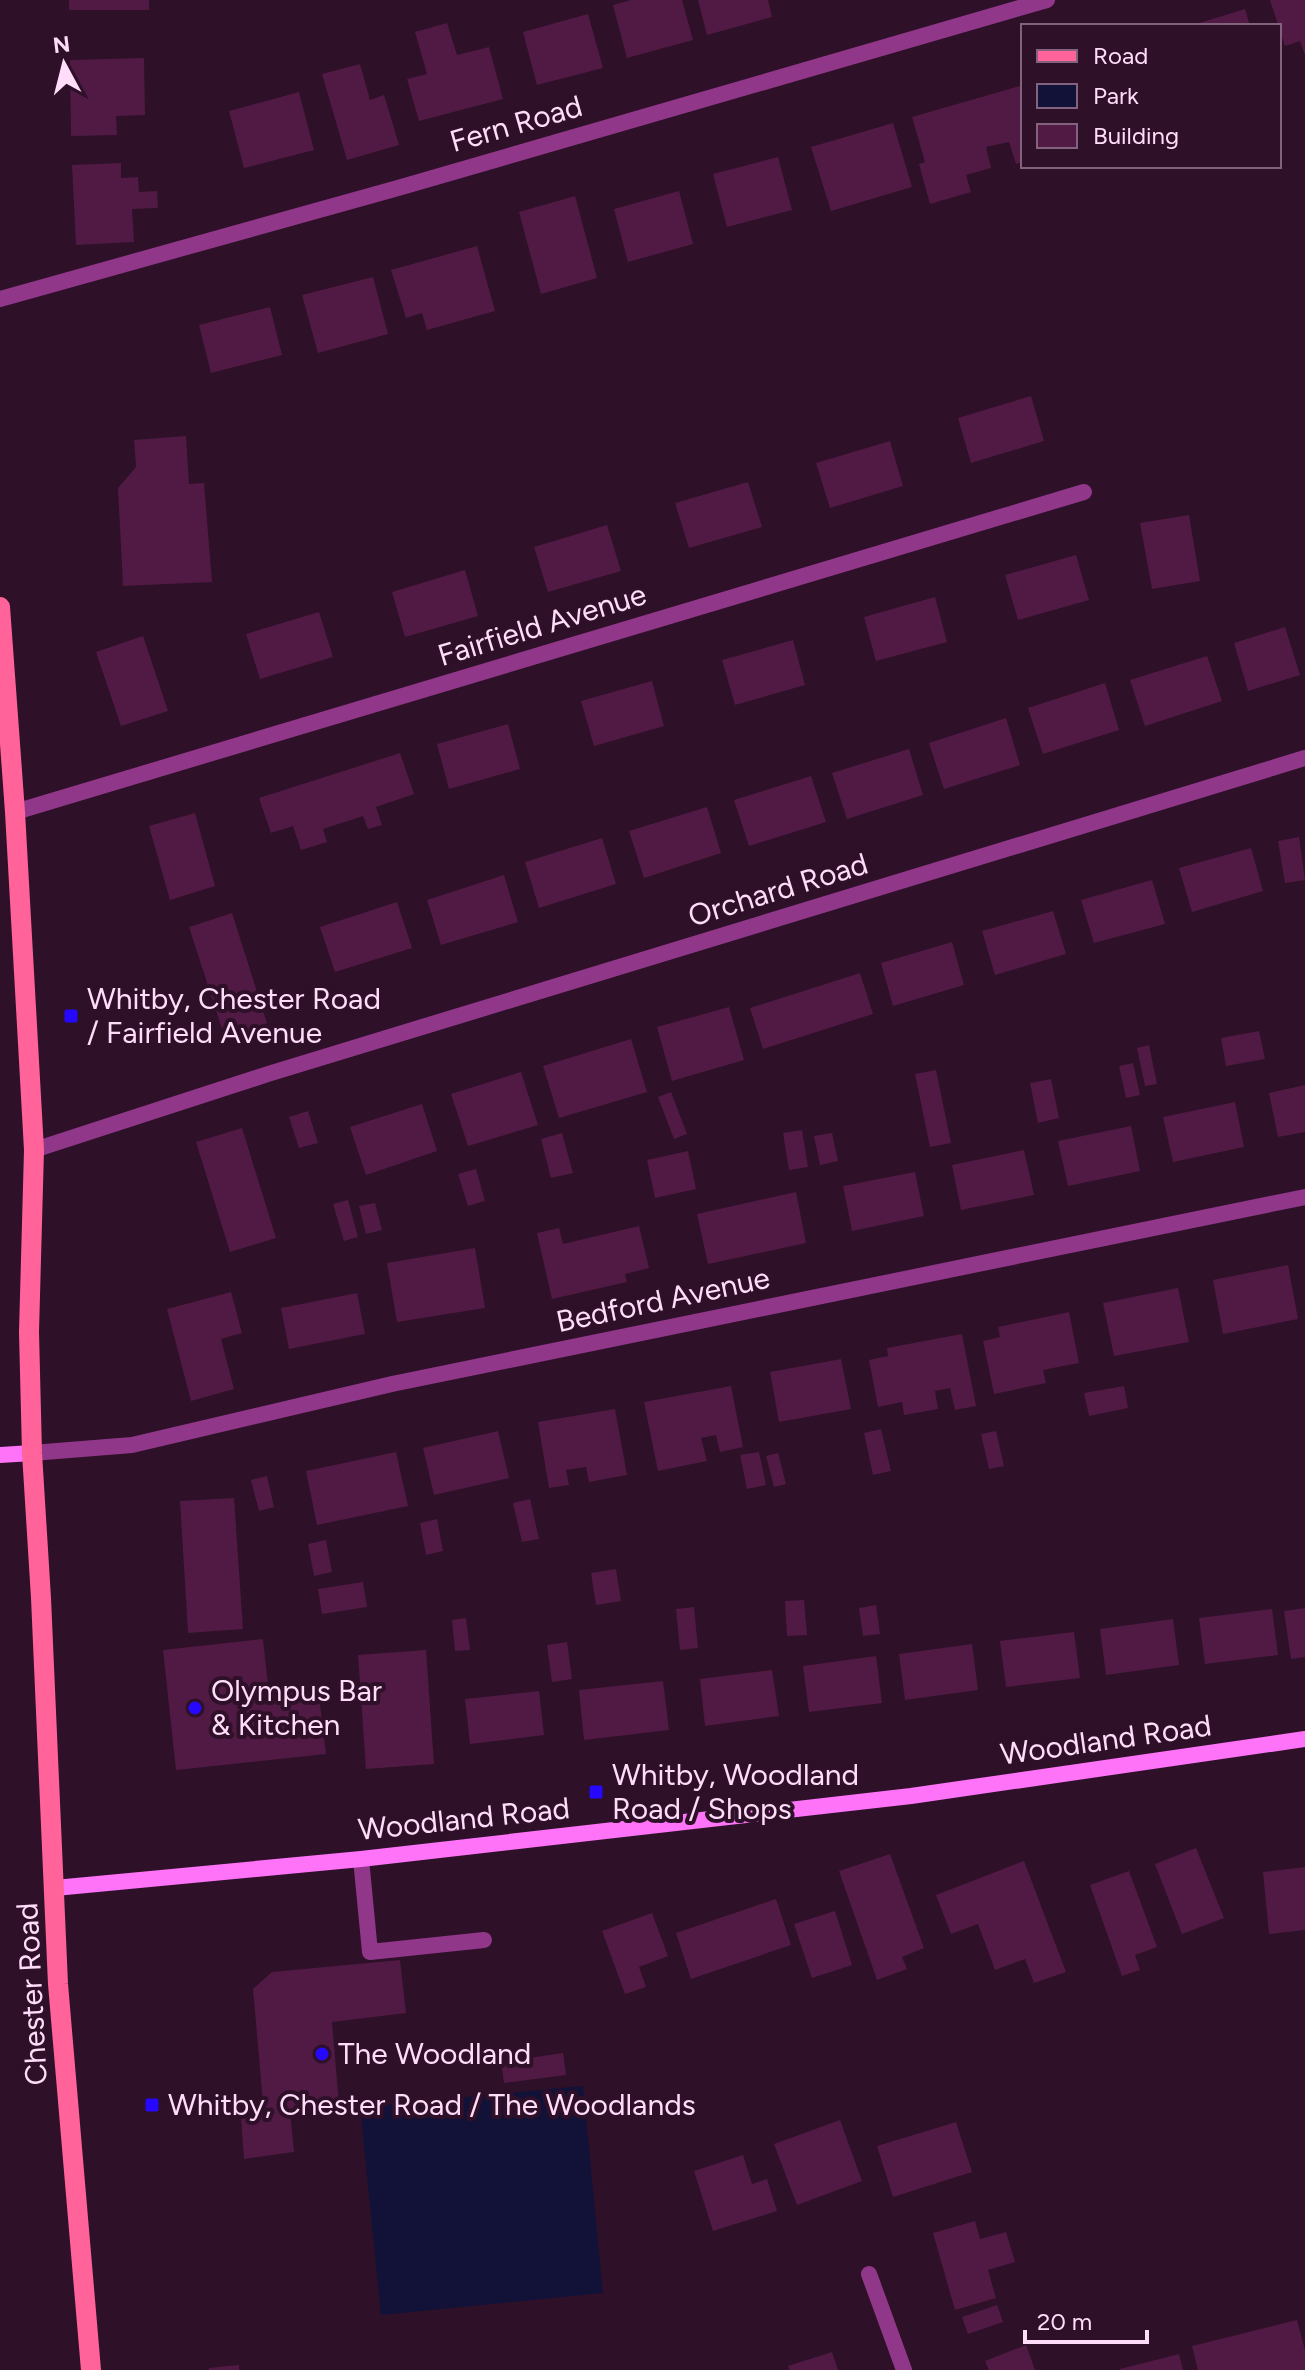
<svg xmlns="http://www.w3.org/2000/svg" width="1305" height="2370" viewBox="0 0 1305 2370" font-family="Figtree,sans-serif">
	<rect width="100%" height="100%" fill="#2e1028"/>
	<polygon fill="#121238" points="583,2086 603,2293 381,2315 360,2107"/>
	<g fill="#501a44">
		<rect x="69" y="0" width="80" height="10"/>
		<polygon points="631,0 682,0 693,40 627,58 613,5"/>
		<polygon points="698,0 768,0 772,17 707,35"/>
		<polygon points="1270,0 1305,0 1305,55 1300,41 1285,46"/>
		<polygon points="1245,9 1250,26 1193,26 1193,25"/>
		<polygon points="588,14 603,68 537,85 523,32"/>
		<polygon points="447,23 457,55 489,47 503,99 419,121 407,79 427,74 415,32"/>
		<polygon points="144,58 145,115 116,116 117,135 71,136 70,60"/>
		<polygon points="360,64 370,100 384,95 399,145 347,160 322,74"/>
		<polygon points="1023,85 1023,162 1016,164 1009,142 986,147 991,168 966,175 971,192 930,204 919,164 925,162 912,117"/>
		<polygon points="299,92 314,150 244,168 229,111"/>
		<polygon points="893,123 912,187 831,211 811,147"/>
		<polygon points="778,157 792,210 727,227 713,174"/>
		<polygon points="121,163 121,178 138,177 139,192 157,191 158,208 132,209 134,242 76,245 72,165"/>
		<polygon points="679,191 693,244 628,262 614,209"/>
		<polygon points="575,196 597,278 541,294 519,212"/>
		<polygon points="477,246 495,311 427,330 422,313 406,318 391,270"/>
		<polygon points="373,277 388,334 318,353 302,295"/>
		<polygon points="270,307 282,355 211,373 199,325"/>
		<polygon points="1031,396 1044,441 971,463 958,418"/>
		<polygon points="186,436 189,484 204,483 212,582 123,586 118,488 136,467 134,440"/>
		<polygon points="890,441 903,486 830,508 816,463"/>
		<polygon points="748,482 762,527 689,548 675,503"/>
		<polygon points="1189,515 1200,581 1152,589 1140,523"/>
		<polygon points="607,525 621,571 548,592 534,547"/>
		<polygon points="1076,555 1089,600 1018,620 1005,575"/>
		<polygon points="465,570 478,616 405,637 392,592"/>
		<polygon points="935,597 947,642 876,661 864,617"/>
		<polygon points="319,612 333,657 260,679 246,634"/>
		<polygon points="1285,627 1300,675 1248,691 1234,643"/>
		<polygon points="143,636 168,711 121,726 96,652"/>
		<polygon points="793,640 805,685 735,705 722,660"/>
		<polygon points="1207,656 1222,701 1145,726 1130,680"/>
		<polygon points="652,681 664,726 594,746 581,701"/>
		<polygon points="1105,683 1119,730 1043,754 1028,708"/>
		<polygon points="1006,718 1020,765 944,789 929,743"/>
		<polygon points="508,724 520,769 449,789 437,744"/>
		<polygon points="909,749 923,795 847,819 832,773"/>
		<polygon points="400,753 414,794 376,807 382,825 368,829 363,816 323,829 327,842 301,850 293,826 271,833 259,798"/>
		<polygon points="811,776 826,822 749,846 734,800"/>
		<polygon points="707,807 721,853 644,878 629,831"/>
		<polygon points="195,813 215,886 170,900 149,826"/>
		<polygon points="1299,837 1305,880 1285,883 1278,841"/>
		<polygon points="602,838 616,884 539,908 525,862"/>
		<polygon points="1251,848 1263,891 1192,912 1179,868"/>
		<polygon points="504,875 518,922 441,945 427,900"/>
		<polygon points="1152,880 1165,924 1094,943 1081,900"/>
		<polygon points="397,902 412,948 335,972 320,927"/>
		<polygon points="1053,911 1066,954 995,975 982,931"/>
		<polygon points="232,913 267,1023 225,1038 189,927"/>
		<polygon points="952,942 964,985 893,1006 881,963"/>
		<polygon points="860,973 873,1014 763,1049 750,1008"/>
		<polygon points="729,1007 744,1060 672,1081 657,1027"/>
		<polygon points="1259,1031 1265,1059 1226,1066 1221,1038"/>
		<polygon points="631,1039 647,1092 559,1118 543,1066"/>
		<polygon points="1149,1045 1157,1084 1145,1086 1137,1048"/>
		<polygon points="1133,1063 1140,1095 1126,1098 1119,1066"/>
		<polygon points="936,1070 951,1143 930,1147 915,1074"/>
		<polygon points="521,1072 538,1125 468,1146 451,1094"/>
		<polygon points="1051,1079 1059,1118 1038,1123 1030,1083"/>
		<polygon points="1305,1085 1305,1132 1278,1137 1269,1093"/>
		<polygon points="671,1092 687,1134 674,1139 658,1097"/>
		<polygon points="1235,1102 1244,1147 1173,1162 1163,1117"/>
		<polygon points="422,1104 437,1151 366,1175 350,1127"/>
		<polygon points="308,1111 318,1143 299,1148 289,1117"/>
		<polygon points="1131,1126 1140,1171 1068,1186 1058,1141"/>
		<polygon points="242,1128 276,1238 230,1252 196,1142"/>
		<polygon points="802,1130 808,1167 789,1170 783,1133"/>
		<polygon points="562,1133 573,1173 551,1178 541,1139"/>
		<polygon points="832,1133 838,1161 820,1165 814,1136"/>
		<polygon points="1024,1150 1034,1195 961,1210 952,1165"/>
		<polygon points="688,1151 696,1189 655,1198 647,1160"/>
		<polygon points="476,1169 485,1201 468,1206 458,1174"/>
		<polygon points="915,1172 924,1216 852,1231 843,1186"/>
		<polygon points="796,1192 806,1243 708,1264 697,1214"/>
		<polygon points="348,1200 358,1237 344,1241 333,1204"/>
		<polygon points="375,1203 382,1230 366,1234 359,1206"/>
		<polygon points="639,1226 649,1268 625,1274 627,1282 552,1299 537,1233 559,1228 563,1244"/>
		<polygon points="475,1248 485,1308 397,1322 387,1263"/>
		<polygon points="1288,1265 1298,1319 1223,1334 1213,1280"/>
		<polygon points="1178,1288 1189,1342 1114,1356 1103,1303"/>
		<polygon points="231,1292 242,1333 221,1339 234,1389 191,1401 167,1309"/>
		<polygon points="357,1293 365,1334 289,1349 281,1308"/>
		<polygon points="1069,1312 1079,1363 1043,1370 1046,1383 994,1394 983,1341 1000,1337 998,1327"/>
		<polygon points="962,1334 976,1406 955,1410 950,1388 935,1391 938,1409 904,1415 902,1402 878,1407 869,1360 888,1356 887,1348"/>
		<polygon points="841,1359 851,1409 779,1422 770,1372"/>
		<polygon points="731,1386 743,1447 720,1452 716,1435 701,1438 707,1461 658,1471 644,1402"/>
		<polygon points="1124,1386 1128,1408 1089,1416 1084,1393"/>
		<polygon points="615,1409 627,1475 589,1482 586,1467 566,1470 569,1485 549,1488 538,1422"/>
		<polygon points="881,1429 891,1471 873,1475 864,1433"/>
		<polygon points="498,1431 509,1478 434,1495 423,1448"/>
		<polygon points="996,1431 1004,1466 989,1469 981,1434"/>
		<polygon points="396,1452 408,1506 317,1525 306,1471"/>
		<polygon points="759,1452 766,1485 747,1489 740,1455"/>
		<polygon points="778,1453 786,1484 774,1487 766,1456"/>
		<polygon points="267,1476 274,1507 259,1511 251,1480"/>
		<polygon points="234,1498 243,1629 188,1633 180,1501"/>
		<polygon points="530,1499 539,1539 522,1542 513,1503"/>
		<polygon points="437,1519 443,1551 426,1555 420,1523"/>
		<polygon points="326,1540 332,1572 314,1576 308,1544"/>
		<polygon points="616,1569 621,1601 596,1605 591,1573"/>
		<polygon points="363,1582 367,1607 322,1614 318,1589"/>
		<polygon points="804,1600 807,1635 787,1636 785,1601"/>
		<polygon points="876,1605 880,1634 863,1636 859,1608"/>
		<polygon points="694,1607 698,1648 680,1650 676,1609"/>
		<polygon points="1305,1608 1305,1657 1291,1659 1284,1611"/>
		<polygon points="1272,1609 1278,1655 1205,1664 1199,1618"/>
		<polygon points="466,1618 470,1650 455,1651 452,1620"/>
		<polygon points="1173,1619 1179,1665 1106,1675 1100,1629"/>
		<polygon points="1074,1632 1080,1678 1006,1687 1000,1641"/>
		<polygon points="263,1639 269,1694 318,1688 326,1754 176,1770 163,1650"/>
		<polygon points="567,1642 572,1679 552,1682 547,1645"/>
		<polygon points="972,1644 978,1690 905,1700 899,1654"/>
		<polygon points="426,1650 434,1764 366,1769 358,1655"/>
		<polygon points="876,1656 882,1703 809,1712 803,1666"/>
		<polygon points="772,1670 779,1716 705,1726 700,1679"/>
		<polygon points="663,1681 669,1730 584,1740 579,1690"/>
		<polygon points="539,1691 544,1735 470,1744 465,1699"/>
		<polygon points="1196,1848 1224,1918 1182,1934 1155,1864"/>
		<polygon points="890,1854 924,1948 902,1957 907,1969 877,1980 839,1871"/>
		<polygon points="1024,1861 1066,1972 1034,1983 1025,1959 995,1970 978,1924 951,1934 936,1895"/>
		<polygon points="1305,1867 1305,1930 1269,1934 1263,1872"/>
		<polygon points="1129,1871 1157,1947 1135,1955 1140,1970 1122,1976 1090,1885"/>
		<polygon points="776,1899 791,1945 691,1979 676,1933"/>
		<polygon points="835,1911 852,1965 812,1978 794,1924"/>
		<polygon points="652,1913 668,1956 639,1967 646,1987 625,1994 602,1931"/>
		<polygon points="400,1960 406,2013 332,2022 339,2104 290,2112 294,2152 244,2159 241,2116 264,2114 253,1989 272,1972"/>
		<polygon points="563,2053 566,2075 504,2083 501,2062"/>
		<polygon points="840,2120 862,2181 797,2205 774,2144"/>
		<polygon points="956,2122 972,2172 893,2197 877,2146"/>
		<polygon points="743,2155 752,2184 767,2179 777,2211 713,2231 694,2171"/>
		<polygon points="975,2221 980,2239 1006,2232 1015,2262 988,2270 996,2298 955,2310 933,2233"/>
		<polygon points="997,2305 1003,2322 968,2334 962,2317"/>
		<polygon points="1297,2320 1305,2350 1305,2370 1198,2370 1192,2346"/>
		<polygon points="1026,2345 1035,2370 989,2370 985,2361"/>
		<polygon points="832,2352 838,2370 789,2370 788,2366"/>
		<polygon points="1179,2354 1183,2370 1120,2370 1120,2369"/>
		<polygon points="239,2365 239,2370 209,2370 209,2368"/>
	</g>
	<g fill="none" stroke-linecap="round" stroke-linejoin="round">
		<polyline stroke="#90378a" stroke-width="16" points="361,1859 370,1952 484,1940"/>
		<g stroke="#90378a" stroke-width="16">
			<polyline points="0,299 398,188 1047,0"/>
			<polyline points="15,812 1084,492"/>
			<polyline points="34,1150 268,1074 1305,758"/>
			<polyline points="32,1453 132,1445 392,1384 1305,1197"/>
			<polyline points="869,2274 904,2370"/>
		</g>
		<g stroke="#ff73f8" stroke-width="16">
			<polyline points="0,1455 32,1453"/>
			<polyline points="55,1888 361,1859 911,1796 1305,1739"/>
		</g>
		<polyline stroke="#ff6399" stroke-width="20" points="0,607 15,812 34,1150 29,1332 32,1453 41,1598 58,1984 91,2370"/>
	</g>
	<g fill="#2708ff" stroke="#2e1028" stroke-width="3">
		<rect x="63" y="1008" width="16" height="16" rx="4"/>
		<circle cx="195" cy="1708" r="8"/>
		<rect x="588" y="1784" width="16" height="16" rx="4"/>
		<circle cx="322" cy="2054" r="8"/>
		<rect x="144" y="2097" width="16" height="16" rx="4"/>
	</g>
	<g text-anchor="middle" stroke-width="8" stroke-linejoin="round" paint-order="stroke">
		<g font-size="30" fill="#ffdcfa" stroke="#2e1028">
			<text transform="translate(516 124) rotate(-16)" y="10">Fern Road</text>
			<text transform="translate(542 625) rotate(-17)" y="10">Fairfield Avenue</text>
			<text transform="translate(778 890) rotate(-17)" y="10">Orchard Road</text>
			<text transform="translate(663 1300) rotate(-12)" y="10">Bedford Avenue</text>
			<text transform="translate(1106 1740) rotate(-8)" y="10">Woodland Road</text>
			<text transform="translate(464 1819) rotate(-6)" y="10">Woodland Road</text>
			<text transform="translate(32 1994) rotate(-93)" y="10">Chester Road</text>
		</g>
		<g font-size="30" fill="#ffdcfa" stroke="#2e1028" text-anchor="start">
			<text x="87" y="1009">Whitby, Chester Road<tspan x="87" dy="34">/ Fairfield Avenue</tspan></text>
			<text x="211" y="1701">Olympus Bar<tspan x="211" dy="34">&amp; Kitchen</tspan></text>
			<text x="612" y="1785">Whitby, Woodland<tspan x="612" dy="34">Road / Shops</tspan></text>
			<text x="338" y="2064">The Woodland</text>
			<text x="168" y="2115">Whitby, Chester Road / The Woodlands</text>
		</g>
	</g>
	<rect x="1021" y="24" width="260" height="144" fill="#2e1028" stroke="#82627c" stroke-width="2"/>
	<rect x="1037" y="50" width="40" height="12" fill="#ff6399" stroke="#82627c" stroke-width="2"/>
	<text x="1093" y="64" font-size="24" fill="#ffdcfa">Road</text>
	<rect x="1037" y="84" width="40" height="24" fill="#121238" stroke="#82627c" stroke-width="2"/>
	<text x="1093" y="104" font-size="24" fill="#ffdcfa">Park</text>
	<rect x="1037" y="124" width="40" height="24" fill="#501a44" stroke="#82627c" stroke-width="2"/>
	<text x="1093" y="144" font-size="24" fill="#ffdcfa">Building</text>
	<g transform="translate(64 64) rotate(353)" stroke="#2e1028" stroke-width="6" paint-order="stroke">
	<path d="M0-6L14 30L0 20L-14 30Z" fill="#ffdcfa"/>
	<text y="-12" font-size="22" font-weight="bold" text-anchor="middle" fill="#ffdcfa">N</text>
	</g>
	<path d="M1025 2330v12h122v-12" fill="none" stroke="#ffdcfa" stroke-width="4"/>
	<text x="1037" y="2330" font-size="24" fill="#ffdcfa" stroke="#2e1028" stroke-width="6" paint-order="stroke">20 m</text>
</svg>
